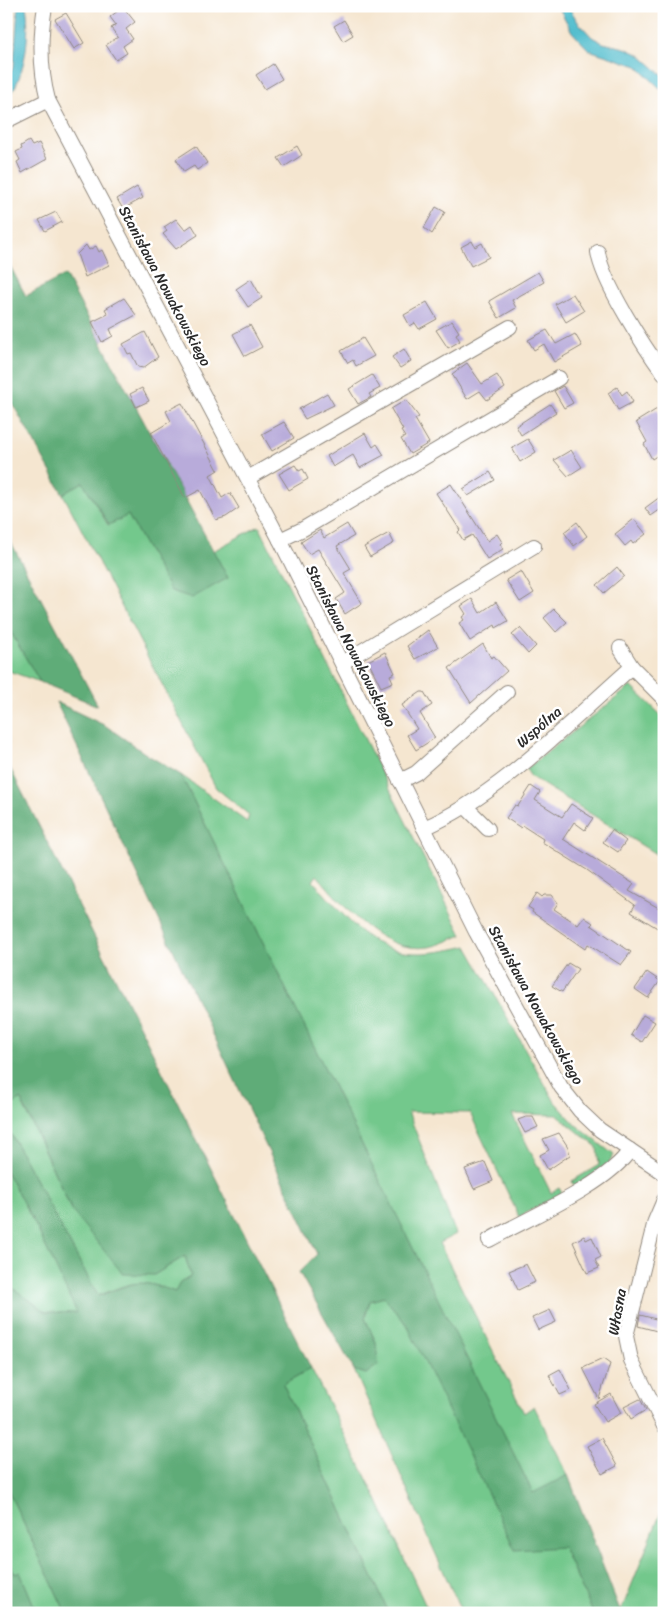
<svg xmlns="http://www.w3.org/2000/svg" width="670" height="1619" viewBox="0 0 670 1619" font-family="Sriracha,sans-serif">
	<rect width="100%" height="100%" fill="#fff"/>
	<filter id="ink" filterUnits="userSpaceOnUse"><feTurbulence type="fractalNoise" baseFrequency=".02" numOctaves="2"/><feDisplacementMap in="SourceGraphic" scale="10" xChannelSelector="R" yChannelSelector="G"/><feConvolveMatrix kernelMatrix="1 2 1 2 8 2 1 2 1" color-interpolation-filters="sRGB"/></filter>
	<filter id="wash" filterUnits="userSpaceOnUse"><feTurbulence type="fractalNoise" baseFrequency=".0096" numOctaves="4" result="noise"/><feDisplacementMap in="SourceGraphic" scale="20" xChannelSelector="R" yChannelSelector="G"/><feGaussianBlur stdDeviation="1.12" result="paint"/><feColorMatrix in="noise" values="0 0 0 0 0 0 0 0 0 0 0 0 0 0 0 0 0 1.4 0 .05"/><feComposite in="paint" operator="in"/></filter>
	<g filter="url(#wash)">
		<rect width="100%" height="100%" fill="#f5e6d0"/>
		<g fill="#73c88c" stroke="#4f7a5c">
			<path d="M83,482L108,525L128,515L171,591L228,578L213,551L259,526L462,935C452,939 440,945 429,947C381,954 345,908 317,875L313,881C366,940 382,967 467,946L555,1102L576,1125L614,1155L605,1169L574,1186L572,1181L599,1165L597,1147L557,1115L512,1114L551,1193L559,1188L562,1193L519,1217L470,1113L408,1112L456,1234L439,1243L524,1413L534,1406L568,1475L533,1494L181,775L247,822L249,815L216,788L63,494Z"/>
			<polygon points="6,624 40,682 6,670"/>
			<polygon points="631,686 664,718 664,859 531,777 526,769"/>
			<path d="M20,1098L72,1211L154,1275L185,1256L191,1276L180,1283L175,1292C139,1278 132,1282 98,1296L6,1125V1109Z"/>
			<polygon points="6,1171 37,1228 78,1314 46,1312 14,1289 6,1288"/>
			<polygon points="384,1297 407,1325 563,1547 593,1613 462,1613 354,1370 366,1374 376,1343 365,1318 370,1301"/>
			<polygon points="311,1368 377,1499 429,1613 389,1613 283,1384"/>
			<polygon points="6,1486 66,1613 37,1613 20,1573 15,1574 6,1556"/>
			<polygon points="664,1505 664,1613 621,1613 621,1611"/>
		</g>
		<g fill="#5eac78" stroke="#446c52">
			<polygon points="10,266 26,296 65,275 228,578 192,598 171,591 128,515 109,525 83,482 63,494 6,392 6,346 12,343 6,330 6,267"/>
			<polygon points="6,533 98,706 40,682 6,624"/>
			<polygon points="56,702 106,726 146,754 181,775 533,1493 568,1475 621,1613 593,1613 563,1547 515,1550 407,1325 384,1297 370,1301 365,1318 376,1343 378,1365 366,1374 354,1370 299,1272 317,1254"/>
			<path d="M6,760L311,1368L283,1384L389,1613H66L6,1486V1288L14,1289L46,1312L77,1313L37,1228L6,1171V1125L98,1296C135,1283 135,1277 175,1292L180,1283L191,1276L185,1256L154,1275L123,1274L72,1211L21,1099L6,1109Z"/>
			<polygon points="6,1556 15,1574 20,1572 37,1613 6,1613"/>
		</g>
		<g fill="#53bece" stroke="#3f747c">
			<path d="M18,6H26C31,32 25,81 6,100V84L14,65Z"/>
			<polygon points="558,6 568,6 578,22 592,37 603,43 625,48 640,55 664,76 664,92 637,66 589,50 572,32"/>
		</g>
		<g id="blocks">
			<g fill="#b8abda">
				<polygon points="123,7 135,22 126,29 133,39 123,46 127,53 116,60 106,45 118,37 111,28 116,25 110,17"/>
				<polygon points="66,13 84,43 74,49 55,19"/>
				<polygon points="344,20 353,35 343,41 334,26"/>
				<polygon points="273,64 282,79 265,89 256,75"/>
				<polygon points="29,141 32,146 39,143 47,159 22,173 17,162 20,160 16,152 22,149 21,146"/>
				<polygon points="196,146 207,163 197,170 194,166 184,172 176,159"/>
				<polygon points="297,146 302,155 284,167 278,158"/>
				<polygon points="137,187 143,198 123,209 117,199"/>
				<polygon points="436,207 445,212 432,234 424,228"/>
				<polygon points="56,212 62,222 45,231 39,220"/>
				<polygon points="176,219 185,230 192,225 198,235 176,249 163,234 167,231 164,227"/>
				<polygon points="472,241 475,247 482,243 489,257 471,266 461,247"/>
				<polygon points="86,245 89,250 96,246 99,252 102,250 109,265 85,277 77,254"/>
				<polygon points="538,272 544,282 512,300 516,308 499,318 489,301"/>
				<polygon points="251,279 262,298 248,307 236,289"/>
				<polygon points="573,294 584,311 566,322 555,304"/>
				<polygon points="124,298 136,315 110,329 113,336 102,342 92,322 108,314 105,309"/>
				<polygon points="427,302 437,319 419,329 415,323 410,326 404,315"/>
				<polygon points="452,321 459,332 456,334 460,341 448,348 436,330"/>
				<polygon points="250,325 262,347 245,356 233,334"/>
				<polygon points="547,330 556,344 575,334 582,346 554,362 544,344 534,350 528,340"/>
				<polygon points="145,332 158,357 143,368 138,367 131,353 128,354 123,344"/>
				<polygon points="363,338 374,356 356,366 353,360 348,363 341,351"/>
				<polygon points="404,349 411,361 400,368 392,357"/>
				<polygon points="467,363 482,384 497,375 505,388 487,400 480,391 467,399 452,374"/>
				<polygon points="372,375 380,388 369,394 371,397 358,404 349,389"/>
				<polygon points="563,386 573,403 564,408 554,391"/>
				<polygon points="617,387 622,395 627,391 633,402 618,410 608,393"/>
				<polygon points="142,388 149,401 136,407 130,394"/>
				<polygon points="327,393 334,405 305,419 299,409"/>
				<polygon points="406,400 419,417 415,419 429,443 410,454 401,439 405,437 401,431 403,430 391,409"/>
				<polygon points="182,403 218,470 210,475 222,498 230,493 239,508 226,517 216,520 200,490 185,498 151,433 171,421 166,411"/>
				<polygon points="550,404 556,412 521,435 516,426"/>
				<polygon points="657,409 664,421 664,451 652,459 644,444 647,442 636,422"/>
				<polygon points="284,422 294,438 272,451 262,434"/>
				<polygon points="365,433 373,447 377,444 384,455 360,468 353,455 333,467 327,456"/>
				<polygon points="528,439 536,452 520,462 512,448"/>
				<polygon points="571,450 582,467 568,476 554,460"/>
				<polygon points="295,465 299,471 303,469 308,479 289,490 279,474"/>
				<polygon points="490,472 495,480 468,496 463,489"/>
				<polygon points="451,484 487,541 497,534 502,542 500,544 503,549 487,559 472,535 463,540 458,532 460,530 436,493"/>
				<polygon points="664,494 664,507 651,516 645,508"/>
				<polygon points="634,519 646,534 633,544 631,541 625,546 615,534"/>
				<polygon points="577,522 587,536 574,546 564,532"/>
				<polygon points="347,524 354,536 337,546 351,569 344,573 362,603 345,614 336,599 345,593 318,549 309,554 301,542 320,530 324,538"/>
				<polygon points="389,533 394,543 370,557 364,547"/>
				<polygon points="617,567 624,576 604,593 597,585"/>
				<polygon points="521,571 534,593 520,602 506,580"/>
				<polygon points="472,599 480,613 496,602 508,621 496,628 495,625 470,641 459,623 464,620 462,617 466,614 461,606"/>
				<polygon points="554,609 567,622 556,632 544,618"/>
				<polygon points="520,628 536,646 528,654 512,635"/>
				<polygon points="428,630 438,647 415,659 407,646"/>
				<polygon points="483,644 491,658 494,656 507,671 471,703 449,668"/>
				<polygon points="385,652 395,673 390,675 393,682 381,687 368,661"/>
				<polygon points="421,692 424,692 432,705 420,713 435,738 416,750 407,735 417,729 402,705"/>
				<polygon points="531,786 540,792 535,800 562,817 571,804 593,818 585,830 574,822 563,839 634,884 629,891 664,911 664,932 631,912 635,905 587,870 542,842 543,839 523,826 521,828 506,818 515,805 518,806"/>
				<polygon points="612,830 626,841 618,852 603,842"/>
				<polygon points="537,893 542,897 544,895 552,895 558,903 554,909 578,925 584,917 593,923 591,925 631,952 621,965 588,944 585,949 532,912 533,910 528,907"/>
				<polygon points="568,963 578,969 562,992 552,986"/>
				<polygon points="647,972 660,981 648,998 635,989"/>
				<polygon points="643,1015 655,1022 642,1042 631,1035"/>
				<polygon points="526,1117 533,1117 538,1127 525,1133 518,1120"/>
				<polygon points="559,1133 568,1147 570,1155 548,1170 540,1155 549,1150 543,1139"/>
				<polygon points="485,1162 493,1181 474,1189 465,1169"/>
				<polygon points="584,1236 586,1240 592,1237 601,1257 595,1260 599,1268 587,1273 573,1242"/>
				<polygon points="526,1264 535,1282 518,1290 509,1271"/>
				<polygon points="550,1310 556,1322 538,1330 532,1318"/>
				<polygon points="640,1315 660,1320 657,1331 638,1326"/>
				<polygon points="603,1359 610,1364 599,1399 583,1368"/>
				<polygon points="560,1369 571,1390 560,1395 549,1375"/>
				<polygon points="611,1394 621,1413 605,1422 594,1404"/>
				<polygon points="640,1399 646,1410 631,1419 624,1407"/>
				<polygon points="602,1438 617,1466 602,1474 587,1446"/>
			</g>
		</g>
	</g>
	<g filter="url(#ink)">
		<use href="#blocks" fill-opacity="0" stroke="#90887e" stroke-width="1"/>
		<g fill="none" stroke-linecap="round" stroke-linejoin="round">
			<defs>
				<g id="minor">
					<path d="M45,6C40,37 40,70 48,100L280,540L476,932L561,1087L580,1111L600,1130L664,1173"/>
					<polyline points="6,121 48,100"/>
					<path d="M598,252C602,282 645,348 664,374"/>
					<polyline points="248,478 510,327"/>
					<polyline points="280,540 303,529 559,378"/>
					<polyline points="620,648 632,667"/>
					<polyline points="342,663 534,546"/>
					<polyline points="400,781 416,773 507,692"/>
					<polyline points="466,807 488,829"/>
					<path d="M424,828C500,795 569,722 632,667L664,699"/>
					<polyline points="664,1200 655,1221 626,1336 631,1360 664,1426"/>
					<path d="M489,1240C528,1218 607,1185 630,1150"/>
				</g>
			</defs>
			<use href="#minor" stroke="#90887e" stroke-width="16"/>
			<use href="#minor" stroke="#fff" stroke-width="14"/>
		</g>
	</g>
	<g text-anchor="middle" stroke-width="5" stroke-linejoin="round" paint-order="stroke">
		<g font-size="15" fill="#2b2b2b" stroke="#fff">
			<text transform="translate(165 286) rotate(62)" y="5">Stanisława Nowakowskiego</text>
			<text transform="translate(351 646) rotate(63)" y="5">Stanisława Nowakowskiego</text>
			<text transform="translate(539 727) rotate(-41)" y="5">Wspólna</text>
			<text transform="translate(536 1005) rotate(61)" y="5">Stanisława Nowakowskiego</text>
			<text transform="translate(617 1312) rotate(-80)" y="5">Własna</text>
		</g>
	</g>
	<rect width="670" height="1619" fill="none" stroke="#fff" stroke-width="25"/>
</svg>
